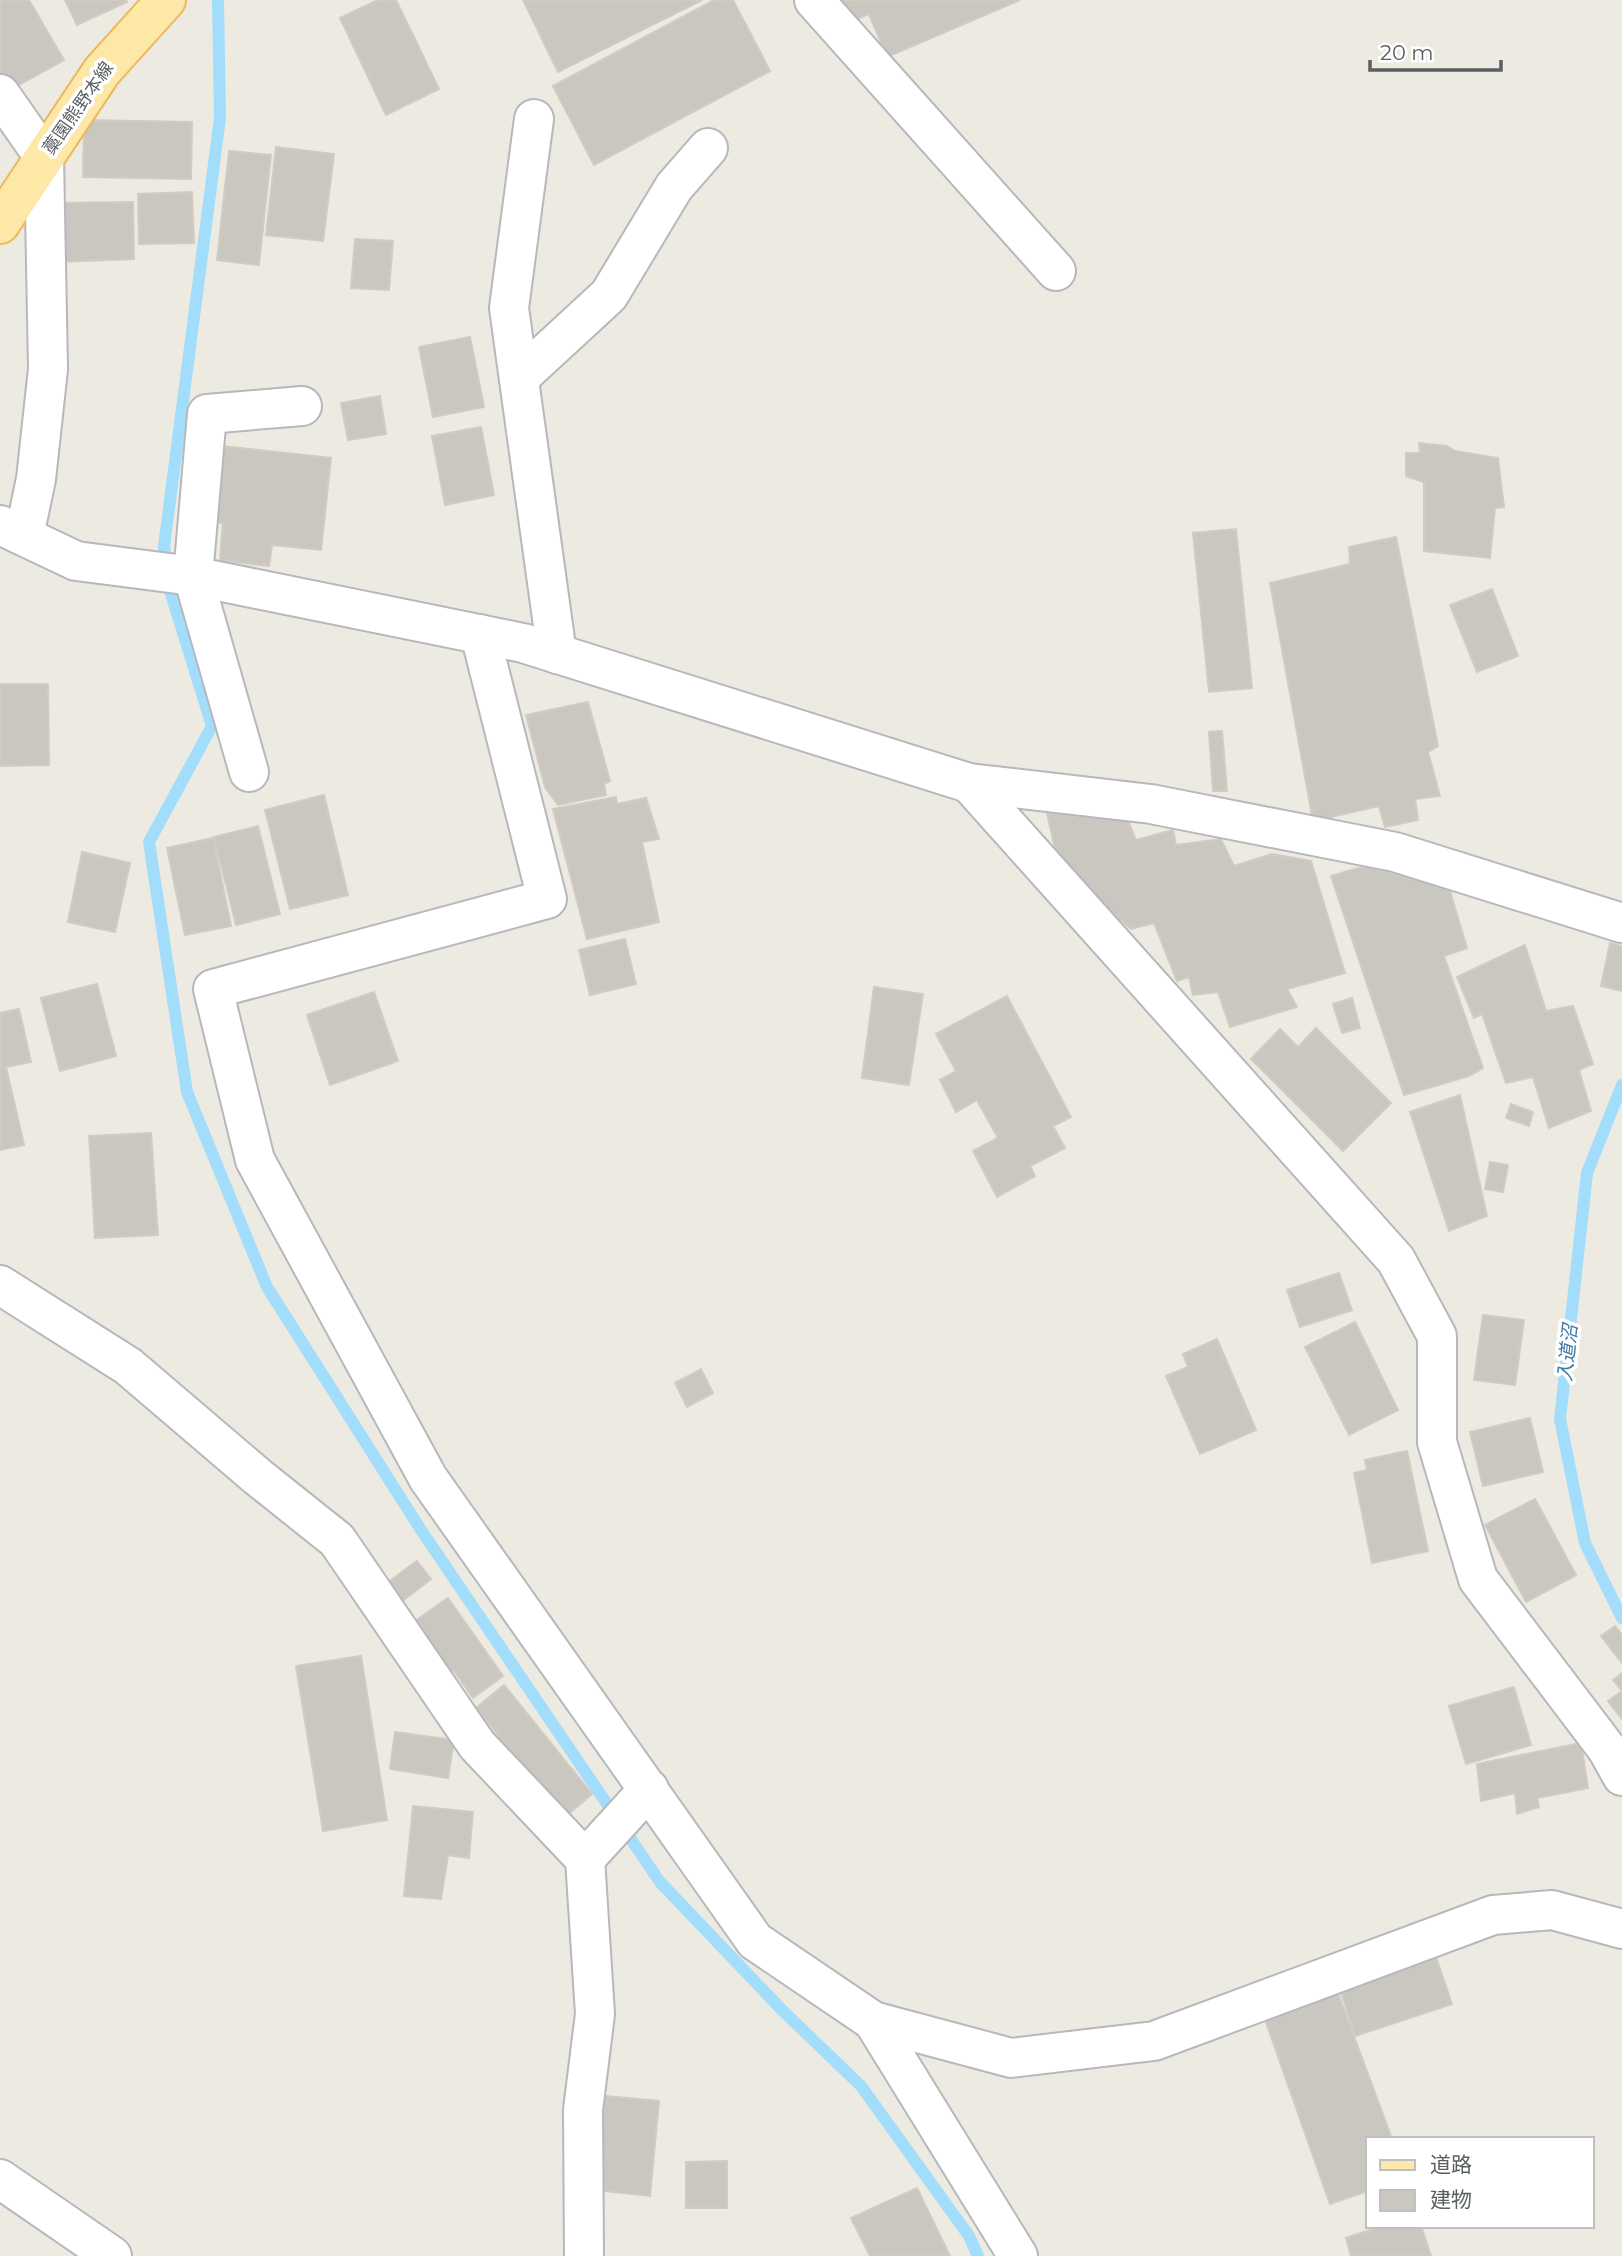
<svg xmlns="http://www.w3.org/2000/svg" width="1622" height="2256" viewBox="0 0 1622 2256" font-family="Montserrat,'Noto Sans JP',sans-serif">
	<rect width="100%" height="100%" fill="#edeae2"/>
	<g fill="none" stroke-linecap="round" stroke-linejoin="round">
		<g stroke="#a3ddfc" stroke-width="12">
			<polyline points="218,0 220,118 164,546 171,594 212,726 149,842 187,1092 267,1287 421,1530 660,1882 781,2009 861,2086 969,2236 978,2256"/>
			<polyline points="1622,1085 1587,1173 1560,1419 1585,1543 1622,1618"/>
		</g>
	</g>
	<g fill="#cac7c1" stroke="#d1cbc1" stroke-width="2">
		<polygon points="0,0 29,0 64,60 8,91 0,77"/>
		<polygon points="65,0 126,0 127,2 77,25"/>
		<polygon points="378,0 396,0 439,89 386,115 340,18"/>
		<polygon points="523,0 702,0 558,72"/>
		<polygon points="714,0 733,0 770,71 594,165 553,86"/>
		<polygon points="836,0 1020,0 887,57 869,14 846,24"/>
		<polygon points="84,120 192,122 191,179 83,177"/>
		<polygon points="276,147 334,154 323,241 266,235"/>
		<polygon points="229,151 271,155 259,265 217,260"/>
		<polygon points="192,192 194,243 139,244 138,194"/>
		<polygon points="133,202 134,259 58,262 57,203"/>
		<polygon points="355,239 393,241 389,290 351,288"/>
		<polygon points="470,337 484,407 433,417 419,347"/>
		<polygon points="380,396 386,434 348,440 341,403"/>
		<polygon points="481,427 494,495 445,505 432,436"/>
		<polygon points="1419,443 1447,446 1455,451 1498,458 1504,507 1495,508 1490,558 1424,551 1424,482 1406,476 1406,453 1420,453"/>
		<polygon points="212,445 331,458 321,550 272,545 269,566 220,560 223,523 205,522"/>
		<polygon points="1236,529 1252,688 1209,692 1193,533"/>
		<polygon points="1396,537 1438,746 1428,752 1440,796 1415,799 1418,820 1385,827 1379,806 1313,821 1270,583 1350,564 1349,547"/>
		<polygon points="1492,589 1518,656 1477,672 1450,605"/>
		<polygon points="0,684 48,684 49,765 0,766"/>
		<polygon points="588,702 610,781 604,784 606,795 558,805 545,787 526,715"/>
		<polygon points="1222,731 1227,791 1213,791 1209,732"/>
		<polygon points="324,795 348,895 290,909 265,810"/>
		<polygon points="616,797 617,804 646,798 659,839 642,842 659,922 587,939 553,809"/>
		<polygon points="1047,813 1128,821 1136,840 1173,830 1176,845 1221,839 1234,866 1272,854 1311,861 1345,973 1287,989 1297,1007 1230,1027 1218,992 1193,995 1189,977 1177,981 1154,923 1131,929 1059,866"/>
		<polygon points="258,826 280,914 236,925 214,837"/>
		<polygon points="213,838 231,926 185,935 167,848"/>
		<polygon points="82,852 130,863 115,932 68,922"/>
		<polygon points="1365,866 1410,879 1447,881 1467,948 1444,956 1483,1068 1469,1076 1404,1095 1331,876"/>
		<polygon points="625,939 636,984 590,995 579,950"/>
		<polygon points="1610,943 1622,946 1622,991 1601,986"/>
		<polygon points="1525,945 1546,1011 1573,1006 1593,1064 1579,1070 1591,1111 1549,1128 1533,1077 1506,1083 1482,1014 1474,1018 1457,977"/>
		<polygon points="97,984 116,1056 60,1071 41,998"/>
		<polygon points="874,987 923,994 909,1085 862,1078"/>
		<polygon points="374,992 398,1061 330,1085 307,1015"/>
		<polygon points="1007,996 1071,1117 1053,1126 1065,1148 1030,1166 1035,1176 997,1197 973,1151 998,1138 977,1100 956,1112 940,1080 956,1071 936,1034"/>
		<polygon points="1352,998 1360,1028 1342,1033 1333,1004"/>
		<polygon points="19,1009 31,1062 6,1067 24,1145 0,1150 0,1013"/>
		<polygon points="1316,1028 1391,1103 1343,1151 1251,1059 1280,1029 1298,1047"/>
		<polygon points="1460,1095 1487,1216 1449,1231 1410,1112"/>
		<polygon points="1511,1104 1533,1112 1529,1126 1506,1118"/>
		<polygon points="151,1133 158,1235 95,1238 89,1136"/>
		<polygon points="1490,1162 1508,1165 1503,1192 1485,1189"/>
		<polygon points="1339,1273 1352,1310 1300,1327 1287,1290"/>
		<polygon points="1483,1315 1524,1320 1515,1385 1474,1380"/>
		<polygon points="1355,1322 1398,1410 1349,1435 1305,1347"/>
		<polygon points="1217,1339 1256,1430 1200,1454 1166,1376 1188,1367 1183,1354"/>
		<polygon points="701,1369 713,1393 687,1407 675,1383"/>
		<polygon points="1530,1418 1543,1472 1483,1486 1470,1432"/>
		<polygon points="1407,1451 1428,1551 1372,1563 1354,1473 1367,1470 1365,1460"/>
		<polygon points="1535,1499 1576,1575 1526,1602 1485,1525"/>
		<polygon points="417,1561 431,1579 401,1602 387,1583"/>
		<polygon points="448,1598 503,1676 473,1698 454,1671 446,1675 411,1624"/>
		<polygon points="1615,1626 1622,1635 1622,1663 1601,1636"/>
		<polygon points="361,1656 387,1820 323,1831 296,1666"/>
		<polygon points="1622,1673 1622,1719 1608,1701 1622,1691 1613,1680"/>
		<polygon points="504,1685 592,1794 565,1817 476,1708"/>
		<polygon points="1514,1687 1531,1745 1466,1764 1449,1706"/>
		<polygon points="395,1732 454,1740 448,1778 390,1769"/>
		<polygon points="1581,1743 1588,1788 1537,1798 1539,1807 1517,1814 1515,1793 1481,1801 1477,1764"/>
		<polygon points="413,1806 473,1812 469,1858 448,1855 441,1899 404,1896"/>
		<polygon points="1435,1954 1452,2004 1355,2036 1339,1986"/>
		<polygon points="1336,1988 1392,2139 1368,2139 1368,2191 1330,2204 1262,2011"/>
		<polygon points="605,2096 659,2101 650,2196 596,2190"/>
		<polygon points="727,2161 727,2208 686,2208 686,2162"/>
		<polygon points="917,2188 950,2256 870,2256 851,2218"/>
		<polygon points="1382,2226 1421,2226 1431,2256 1351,2256 1346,2238"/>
	</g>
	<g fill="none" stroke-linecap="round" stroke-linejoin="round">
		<defs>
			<g id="minor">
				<polyline points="814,0 1056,271"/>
				<polyline points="0,94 44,157 48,369 36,479 24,536"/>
				<polyline points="534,119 509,308 557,654"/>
				<polyline points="519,378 609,295 674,187 708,148"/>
				<polyline points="0,525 76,561 193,576 523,643 969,783 1151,804 1395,852 1622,923"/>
				<polyline points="480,634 547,899 213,989 255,1160 428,1478 755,1941 873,2021 1011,2058 1154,2041 1493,1915 1552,1910 1622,1929"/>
				<polyline points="249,772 193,576 207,414 302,406"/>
				<polyline points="969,783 1396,1260 1437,1336 1437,1442 1478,1579 1607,1749 1622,1776"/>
				<polyline points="0,1285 128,1366 258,1477 337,1540 477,1745 585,1859 595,2014 583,2110 584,2256"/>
				<polyline points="585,1859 649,1789"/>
				<polyline points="873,2021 1018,2256"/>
				<polyline points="0,2179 112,2256"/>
			</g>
			<polyline id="major" points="0,224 102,71 166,0"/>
		</defs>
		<use href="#minor" stroke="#b5b8bc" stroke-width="42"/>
		<use href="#major" stroke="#edb85b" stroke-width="42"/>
		<use href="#minor" stroke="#fff" stroke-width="38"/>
		<use href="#major" stroke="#fde8a7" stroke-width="38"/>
	</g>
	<g text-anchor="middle" stroke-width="7" stroke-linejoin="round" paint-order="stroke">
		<g font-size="18" fill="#5a5f62" stroke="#fff">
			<text transform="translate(78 108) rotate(-55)" y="6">藁園熊野本線</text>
		</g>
		<g font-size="19" font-style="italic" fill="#3e79a5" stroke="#fff">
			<text transform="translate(1567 1353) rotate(-84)" y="7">入道沼</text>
		</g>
	</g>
	<rect x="1366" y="2137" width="228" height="91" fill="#ffffff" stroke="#bdbfc0" stroke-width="2"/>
	<rect x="1380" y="2160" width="35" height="10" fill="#fde8a7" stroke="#bdbfc0" stroke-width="2"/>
	<text x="1430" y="2172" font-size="21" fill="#5a5f62">道路</text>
	<rect x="1380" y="2190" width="35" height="21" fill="#cac7c1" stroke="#bdbfc0" stroke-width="2"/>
	<text x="1430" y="2207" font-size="21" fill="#5a5f62">建物</text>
	<path d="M1370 60v10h131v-10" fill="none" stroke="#5a5f62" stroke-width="3.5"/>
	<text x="1380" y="60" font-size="21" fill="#5a5f62" stroke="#ffffff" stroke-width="5" paint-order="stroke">20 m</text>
</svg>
